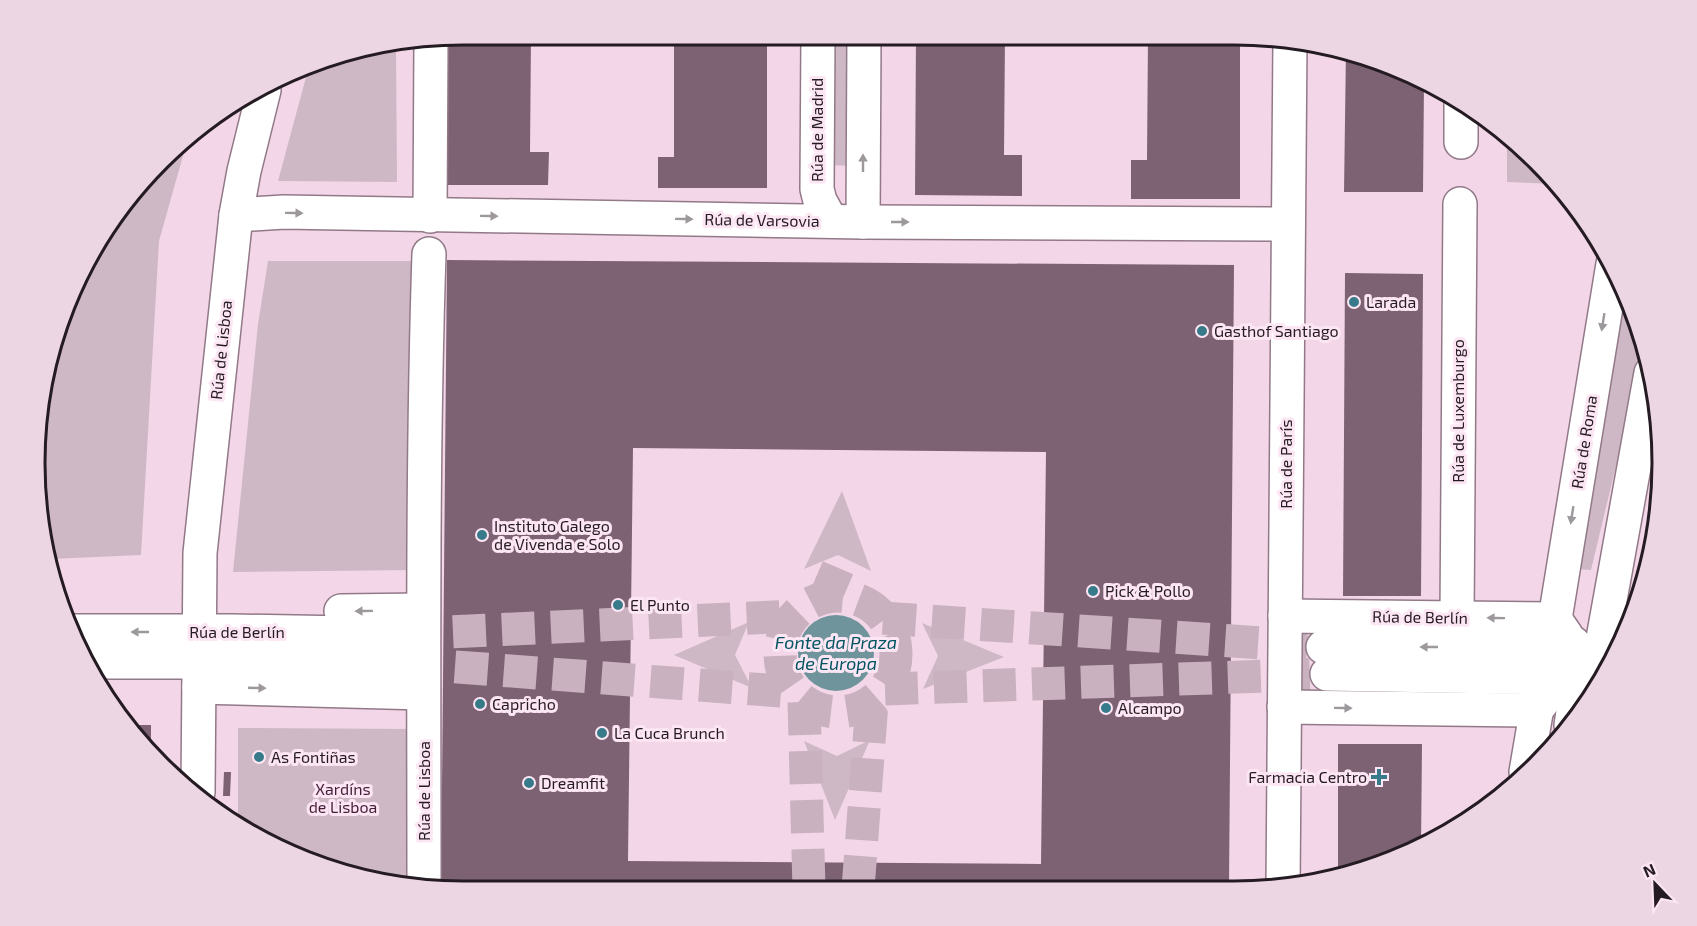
<svg xmlns="http://www.w3.org/2000/svg" width="1697" height="926" viewBox="0 0 1697 926" font-family="'Exo 2',sans-serif">
	<rect width="100%" height="100%" fill="#f3d7e8"/>
	<g fill="#cfb8c6">
		<polygon points="826,35 857,35 856,166 825,165"/>
		<polygon points="396,46 397,182 278,181 309,66 325,57"/>
		<polygon points="1507,134 1516,141 1557,184 1507,182"/>
		<polygon points="188,138 159,241 141,555 51,559 35,491 49,352 107,225"/>
		<polygon points="268,261 417,261 416,570 233,572 258,324"/>
		<polygon points="1625,291 1645,345 1591,570 1576,569"/>
		<polygon points="842,491 871,571 838,555 804,569"/>
		<polygon points="749,622 735,655 752,688 674,655"/>
		<polygon points="922,623 1004,657 923,689 938,656"/>
		<polygon points="238,728 413,729 411,887 352,877 249,834 238,825"/>
		<polygon points="870,740 835,820 804,741 837,756"/>
	</g>
	<circle fill="#70949c" cx="836" cy="653" r="38"/>
	<g fill="#7d6273" fill-rule="evenodd">
		<polygon points="463,35 531,35 530,152 549,152 548,185 440,185 442,38"/>
		<polygon points="674,35 767,35 767,188 658,188 658,157 674,157"/>
		<polygon points="916,35 1005,35 1004,155 1022,155 1022,196 915,195"/>
		<polygon points="1148,35 1240,35 1240,199 1131,199 1131,160 1147,160"/>
		<polygon points="1346,49 1424,82 1423,192 1344,192"/>
		<path d="M447,260L1234,265L1229,888L441,891ZM633,448L1046,452L1041,864L628,861Z"/>
		<polygon points="1345,273 1423,274 1421,596 1343,596"/>
		<polygon points="128,725 151,725 151,754 141,746"/>
		<polygon points="1338,744 1422,744 1421,847 1398,859 1338,875"/>
		<polygon points="224,772 231,772 230,796 223,796"/>
	</g>
	<g fill="none" stroke-linecap="round" stroke-linejoin="round">
		<g stroke="#cab1c0" stroke-width="33" stroke-dasharray="33 16" stroke-linecap="butt">
			<circle cx="838" cy="654" r="58"/>
			<polyline points="825,598 840,563"/>
			<polyline points="883,618 1323,647"/>
			<polyline points="404,634 795,616"/>
			<polyline points="406,665 443,666 794,692"/>
			<polyline points="885,689 1327,674"/>
			<polyline points="804,702 809,889"/>
			<polyline points="858,889 872,702"/>
		</g>
		<defs>
			<g id="minor">
				<polyline points="818,35 817,189 820,201 831,221"/>
				<polyline points="1461,142 1461,101"/>
				<polyline points="236,215 284,212 863,222 1288,224"/>
				<polyline points="430,216 431,40"/>
				<polyline points="863,222 864,35"/>
				<polyline points="341,611 423,610"/>
				<polyline points="1285,616 1555,619 1566,635"/>
				<polyline points="1457,618 1460,204"/>
				<polyline points="70,631 233,631 404,634"/>
				<path d="M1323,647L1524,646C1546,640 1574,628 1581,657L1565,674L1555,678L1327,674"/>
				<polyline points="89,662 233,662 406,665"/>
				<polyline points="199,687 423,693"/>
				<polyline points="1593,694 1651,373"/>
				<polyline points="1284,707 1536,710 1550,693"/>
				<polyline points="1571,725 1581,661"/>
				<polyline points="1526,772 1542,678 1555,619 1613,264"/>
				<polyline points="198,792 200,553 236,215 244,171 264,90"/>
				<polyline points="1283,888 1290,40"/>
				<path d="M424,889C424,677 422,466 429,254"/>
			</g>
		</defs>
		<use href="#minor" stroke="#927988" stroke-width="36"/>
		<use href="#minor" stroke="#fff" stroke-width="33"/>
	</g>
	<defs><path id="oneway-solid" d="M-6-.8H1V-3.2L6.5 0L1 3.2V.8H-6Z" transform="scale(1.5)"/></defs>
	<g fill="#9d989c">
		<use href="#oneway-solid" transform="translate(863 163) rotate(-90)"/>
		<use href="#oneway-solid" transform="translate(294 213) rotate(1)"/>
		<use href="#oneway-solid" transform="translate(489 216) rotate(1)"/>
		<use href="#oneway-solid" transform="translate(684 219) rotate(1)"/>
		<use href="#oneway-solid" transform="translate(900 222)"/>
		<use href="#oneway-solid" transform="translate(1603 322) rotate(99)"/>
		<use href="#oneway-solid" transform="translate(1572 515) rotate(99)"/>
		<use href="#oneway-solid" transform="translate(364 611) rotate(179)"/>
		<use href="#oneway-solid" transform="translate(1496 618) rotate(-179)"/>
		<use href="#oneway-solid" transform="translate(140 632) rotate(-180)"/>
		<use href="#oneway-solid" transform="translate(1429 647) rotate(180)"/>
		<use href="#oneway-solid" transform="translate(257 688) rotate(2)"/>
		<use href="#oneway-solid" transform="translate(1343 708) rotate(1)"/>
	</g>
	<g fill="#377b8a" stroke="#fde6f4" stroke-width="2">
		<circle cx="1354" cy="302" r="6"/>
		<circle cx="1202" cy="331" r="6"/>
		<circle cx="482" cy="535" r="6"/>
		<circle cx="1093" cy="591" r="6"/>
		<circle cx="618" cy="605" r="6"/>
		<circle cx="480" cy="704" r="6"/>
		<circle cx="1106" cy="708" r="6"/>
		<circle cx="602" cy="733" r="6"/>
		<circle cx="259" cy="757" r="6"/>
		<path d="M1376 768h6v6h6v6h-6v6h-6v-6h-6v-6h6z"/>
		<circle cx="529" cy="783" r="6"/>
	</g>
	<g text-anchor="middle" stroke-width="6" stroke-linejoin="round" paint-order="stroke">
		<g font-size="16" fill="#251b22" stroke="#fde6f4">
			<text transform="translate(817 130) rotate(-90)" y="6">Rúa de Madrid</text>
			<text transform="translate(762 220) rotate(1)" y="6">Rúa de Varsovia</text>
			<text transform="translate(221 350) rotate(-84)" y="6">Rúa de Lisboa</text>
			<text transform="translate(1458 411) rotate(-90)" y="6">Rúa de Luxemburgo</text>
			<text transform="translate(1584 442) rotate(-81)" y="6">Rúa de Roma</text>
			<text transform="translate(1286 464) rotate(-90)" y="6">Rúa de París</text>
			<text transform="translate(1420 617) rotate(1)" y="6">Rúa de Berlín</text>
			<text x="237" y="638">Rúa de Berlín</text>
			<text transform="translate(424 791) rotate(-90)" y="6">Rúa de Lisboa</text>
		</g>
		<g font-size="16" fill="#251b22" stroke="#fde6f4" text-anchor="start">
			<text x="1366" y="308">Larada</text>
			<text x="1214" y="337">Gasthof Santiago</text>
			<text x="494" y="532">Instituto Galego<tspan x="494" dy="18">de Vivenda e Solo</tspan></text>
			<text x="1105" y="597">Pick &amp; Pollo</text>
			<text x="630" y="611">El Punto</text>
			<text x="492" y="710">Capricho</text>
			<text x="1118" y="714">Alcampo</text>
			<text x="614" y="739">La Cuca Brunch</text>
			<text x="271" y="763">As Fontiñas</text>
			<text x="1367" y="783" text-anchor="end">Farmacia Centro</text>
			<text x="541" y="789">Dreamfit</text>
		</g>
		<g font-size="16" fill="#441d38" stroke="#fde6f4">
			<text x="343" y="795">Xardíns<tspan x="343" dy="18">de Lisboa</tspan></text>
		</g>
		<g font-size="18" font-style="italic" fill="#015462" stroke="#fde6f4">
			<text x="836" y="649">Fonte da Praza<tspan x="836" dy="21">de Europa</tspan></text>
		</g>
	</g>
	<path d="M0 0H1697V926H0ZM463 45H1234A418 418 0 0 1 1652 463V463A418 418 0 0 1 1234 881H463A418 418 0 0 1 45 463V463A418 418 0 0 1 463 45Z" fill="#ecd6e3" fill-rule="evenodd"/>
	<path fill="none" stroke="#251b22" stroke-width="3" d="M463 45H1234A418 418 0 0 1 1652 463V463A418 418 0 0 1 1234 881H463A418 418 0 0 1 45 463V463A418 418 0 0 1 463 45Z"/>
	<g transform="translate(1655 884) rotate(337)" stroke="#fde6f4" stroke-width="4.5" paint-order="stroke">
	<path d="M0-4.5L10 22L0 15L-10 22Z" fill="#251b22"/>
	<text y="-9" font-size="16" font-weight="bold" text-anchor="middle" fill="#251b22">N</text>
	</g>
</svg>
